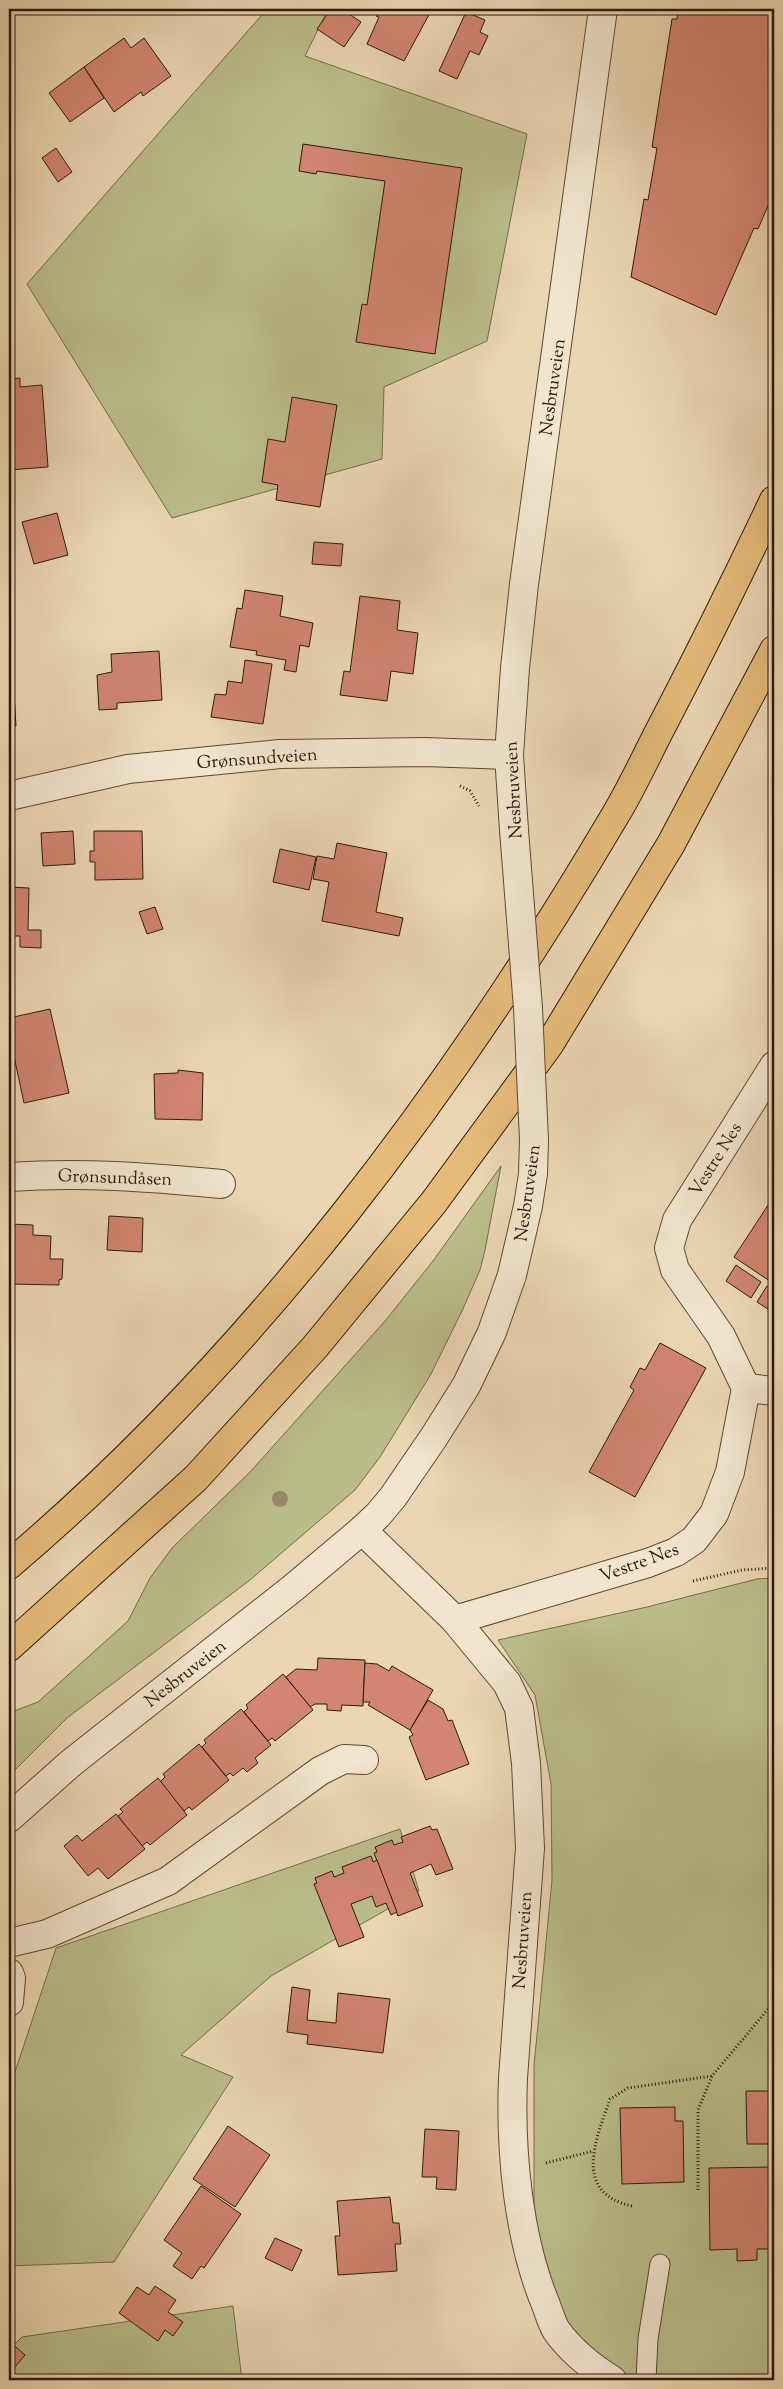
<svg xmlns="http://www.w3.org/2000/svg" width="783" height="2389" viewBox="0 0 783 2389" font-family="'Sorts Mill Goudy',serif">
	<rect width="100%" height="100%" fill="#ebd6b3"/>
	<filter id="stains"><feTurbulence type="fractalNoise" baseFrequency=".004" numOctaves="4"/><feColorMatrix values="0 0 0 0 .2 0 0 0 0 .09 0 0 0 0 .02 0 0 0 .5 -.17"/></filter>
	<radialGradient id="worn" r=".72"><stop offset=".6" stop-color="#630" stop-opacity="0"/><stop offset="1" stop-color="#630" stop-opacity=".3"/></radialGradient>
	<g fill="#babd8a" stroke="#746c4a">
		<polygon points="267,9 328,9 305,56 527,134 487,341 384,387 382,459 172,518 27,284"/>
		<polygon points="501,1166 485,1250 480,1270 462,1311 431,1374 380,1457 355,1490 250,1580 67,1718 9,1776 9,1713 38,1702 128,1621 150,1578 172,1548 251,1471 385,1321 433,1261"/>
		<polygon points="774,1578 774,2380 614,2380 562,2324 534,2233 534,2066 552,1880 551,1784 535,1695 498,1640 647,1607 757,1579"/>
		<polygon points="400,1829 419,1891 271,1976 181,2055 233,2077 114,2262 9,2266 9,2083 15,2072 56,1948"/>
		<polygon points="233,2306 242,2380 9,2380 9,2350 22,2337"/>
	</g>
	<g fill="#d28571" stroke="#2d1a0a">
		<polygon points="331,9 342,9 361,22 344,47 317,29"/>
		<polygon points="380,9 432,9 404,61 367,44 379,17 376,16"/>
		<polygon points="678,9 774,9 774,192 758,229 754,228 716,315 631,277 644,199 648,200 657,148 652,147 672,19 677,19"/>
		<polygon points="466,12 485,20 480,32 488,36 479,55 470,51 457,79 439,71"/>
		<polygon points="124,38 131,48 144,38 171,76 143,96 141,92 114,112 84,67"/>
		<polygon points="84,67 104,98 70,122 49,93"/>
		<polygon points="303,144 462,168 435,354 356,342 362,304 367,305 385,181 317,171 316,174 299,171"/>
		<polygon points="56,148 72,172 58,182 42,158"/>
		<polygon points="20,378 20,387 42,385 48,467 9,470 9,379"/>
		<polygon points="292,397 337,405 320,507 276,500 278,485 262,482 268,439 285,442"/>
		<polygon points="57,513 68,555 34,564 22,522"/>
		<polygon points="314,542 343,544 341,566 312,564"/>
		<polygon points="245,590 283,596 280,616 313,623 309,647 300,645 296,672 284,670 286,660 256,655 257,651 230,647 237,608 242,609"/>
		<polygon points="360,596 400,601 397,630 418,633 413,674 391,671 387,701 340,695 344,671 350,672"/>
		<polygon points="159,651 162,700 117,703 117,709 99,710 97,675 112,672 111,654"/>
		<polygon points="245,660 272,664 263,724 211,717 215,694 226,695 228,681 242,683"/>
		<polygon points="9,678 13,678 16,726 9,726"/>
		<polygon points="73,831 75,864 43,866 41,833"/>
		<polygon points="94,831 142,831 143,879 95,880 95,862 90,862 90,851 94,851"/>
		<polygon points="337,843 387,853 376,912 403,918 399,936 322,921 329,882 313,879 317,856 334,859"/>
		<polygon points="280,849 316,857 309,890 273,882"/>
		<polygon points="9,887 29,888 28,930 41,930 41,948 20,947 20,936 9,936"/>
		<polygon points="155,907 163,929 147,934 139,912"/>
		<polygon points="50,1009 69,1093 24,1103 9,1033 9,1018"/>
		<polygon points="178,1070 203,1073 202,1120 155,1119 154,1074 178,1073"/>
		<polygon points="774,1196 774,1284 734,1257"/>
		<polygon points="109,1216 143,1218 142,1252 107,1250"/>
		<polygon points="9,1224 33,1225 33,1235 51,1236 50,1259 63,1259 62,1279 59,1280 59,1285 9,1284"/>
		<polygon points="736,1265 761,1282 751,1298 726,1281"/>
		<polygon points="767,1286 774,1291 774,1313 757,1302"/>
		<polygon points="660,1343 706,1368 635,1497 589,1472 634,1390 630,1387 640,1368 645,1370"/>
		<polygon points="318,1658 365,1660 363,1706 342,1705 341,1711 327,1710 327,1704 315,1704 310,1707 286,1677 296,1669 317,1670"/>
		<polygon points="365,1663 377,1664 389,1671 392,1666 433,1690 410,1730 368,1705 370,1702 363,1702"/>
		<polygon points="283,1674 313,1710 275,1741 272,1738 268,1741 244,1712 248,1708 246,1705"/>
		<polygon points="428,1700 443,1709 448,1721 452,1720 469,1764 426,1780 409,1737 413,1735 410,1730"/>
		<polygon points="241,1709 271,1745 255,1758 258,1763 247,1772 243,1768 233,1776 230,1773 226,1776 202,1747 206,1743 204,1740"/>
		<polygon points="199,1744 229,1780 192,1810 189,1807 184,1811 160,1782 165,1777 163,1774"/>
		<polygon points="158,1778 187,1815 150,1845 147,1842 142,1846 118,1816 123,1812 120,1809"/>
		<polygon points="116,1814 145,1849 108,1879 98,1868 88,1876 64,1846 77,1835 82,1841"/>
		<polygon points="430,1826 432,1830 437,1829 453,1869 436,1875 431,1864 410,1873 423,1906 398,1916 374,1853 377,1852 375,1847 392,1840 394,1845 403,1842 401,1837"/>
		<polygon points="371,1856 373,1862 377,1860 397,1912 391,1915 386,1903 376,1907 372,1896 351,1904 364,1937 339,1947 314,1884 317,1883 315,1878 332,1871 334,1877 344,1873 342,1867"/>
		<polygon points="292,1987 310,1990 307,2020 336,2023 338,1993 390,1999 383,2053 307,2044 308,2035 287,2032"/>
		<polygon points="746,2091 774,2091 774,2144 747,2144"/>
		<polygon points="675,2107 675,2121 683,2121 684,2182 622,2184 620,2108"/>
		<polygon points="228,2126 270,2155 235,2207 193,2179"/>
		<polygon points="425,2129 459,2131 456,2190 436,2189 437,2177 422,2177"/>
		<polygon points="774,2167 774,2249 757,2249 757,2260 737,2261 737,2249 710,2250 709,2168"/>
		<polygon points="201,2186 241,2214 204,2268 201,2266 192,2279 173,2266 182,2253 164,2240"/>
		<polygon points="390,2197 393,2223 399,2223 401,2244 395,2244 397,2271 338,2275 335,2236 340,2236 337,2201"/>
		<polygon points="275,2238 302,2250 292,2271 265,2258"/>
		<polygon points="155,2286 176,2300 168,2312 183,2322 173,2336 165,2330 158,2341 119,2313 137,2287 149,2295"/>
		<polygon points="9,2341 25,2355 9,2374"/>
	</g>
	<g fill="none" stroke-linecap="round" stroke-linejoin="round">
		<defs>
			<polyline id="service" points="646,2380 648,2339 660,2264"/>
			<g id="minor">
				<polyline points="9,796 128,769 280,754 425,752 509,755"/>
				<path d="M9,1177C82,1172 148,1177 221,1184"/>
				<polyline points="746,1388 774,1391"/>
				<path d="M362,1530L455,1620L507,1683L519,1708L526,1763L530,1848L513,2078C510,2151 518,2238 546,2305C549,2313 552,2323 556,2330C571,2351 591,2367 612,2380"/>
				<polyline points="455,1620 648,1563 676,1552 694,1540 714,1514 730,1472 746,1388 721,1336 675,1270 669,1248 677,1220 774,1066"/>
				<polyline points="9,1943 47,1934 168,1881 320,1771 344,1759 364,1760"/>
				<polyline points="9,1973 11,1978 9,2002"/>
			</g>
			<g id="tertiary">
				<polyline points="514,830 509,755 515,668 524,584 603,9"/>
				<polyline points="9,1818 71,1763 293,1588 362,1530 378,1515 393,1497 434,1437 466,1386 492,1332 512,1275"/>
			</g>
			<g id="motorway">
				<path d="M9,1565C255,1356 452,1092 616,814C634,784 648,752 665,720C703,647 739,574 774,500"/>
				<polyline points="9,1647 196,1478 315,1347 434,1202 549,1045 671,844 774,650"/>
			</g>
		</defs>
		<use href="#service" stroke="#5c4934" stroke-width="21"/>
		<use href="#minor" stroke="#5c4934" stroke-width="30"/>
		<use href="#tertiary" stroke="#5c4934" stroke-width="30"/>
		<use href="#motorway" stroke="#2d1a0a" stroke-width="30"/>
		<g stroke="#2d1a0a" stroke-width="3" stroke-dasharray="1 2.5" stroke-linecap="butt">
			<polyline points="460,786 470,791 479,806"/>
			<polyline points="693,1581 742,1570 774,1568"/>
			<polyline points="546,2163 593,2151"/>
			<polyline points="698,2190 698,2110 712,2076 774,2002"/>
			<path d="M632,2206C572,2193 596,2139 610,2099L628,2088L712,2076"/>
		</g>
		<use href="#service" stroke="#f2e4ce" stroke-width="19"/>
		<use href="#minor" stroke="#f2e4ce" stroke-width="28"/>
		<use href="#tertiary" stroke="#f2e4ce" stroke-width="28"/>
		<use href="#motorway" stroke="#e6bb7a" stroke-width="28"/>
		<defs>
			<polyline id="tertiary-bridge" points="512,1275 528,1206 533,1174 534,1140 528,1008 514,830"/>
		</defs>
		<use href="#tertiary-bridge" stroke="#5c4934" stroke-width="30" stroke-linecap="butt"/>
		<use href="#tertiary-bridge" stroke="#f2e4ce" stroke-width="28"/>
	</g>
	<circle fill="#9a8a6b" cx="280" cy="1499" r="8"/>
	<g text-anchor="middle" stroke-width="5" stroke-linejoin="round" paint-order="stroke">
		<g font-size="18" fill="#2d1a0a" stroke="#f2e4ce">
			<text transform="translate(552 387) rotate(-82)" y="6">Nesbruveien</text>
			<text transform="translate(257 758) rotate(-4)" y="6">Grønsundveien</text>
			<text transform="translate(513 790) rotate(-93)" y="6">Nesbruveien</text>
			<text transform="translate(715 1159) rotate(-58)" y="6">Vestre Nes</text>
			<text transform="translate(115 1177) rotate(2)" y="6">Grønsundåsen</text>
			<text transform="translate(527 1193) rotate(-82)" y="6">Nesbruveien</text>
			<text transform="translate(639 1562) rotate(-20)" y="6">Vestre Nes</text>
			<text transform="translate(185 1673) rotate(-38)" y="6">Nesbruveien</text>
			<text transform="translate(522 1940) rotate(-86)" y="6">Nesbruveien</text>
		</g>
	</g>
	<rect width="783" height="2389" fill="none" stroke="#ebd6b3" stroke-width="30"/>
	<rect x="10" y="10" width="763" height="2369" fill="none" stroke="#2d1a0a" stroke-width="2.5"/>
	<rect x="15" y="15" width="753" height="2359" fill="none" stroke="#2d1a0a"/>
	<rect width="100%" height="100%" filter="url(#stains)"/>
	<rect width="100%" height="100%" fill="url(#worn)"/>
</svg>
